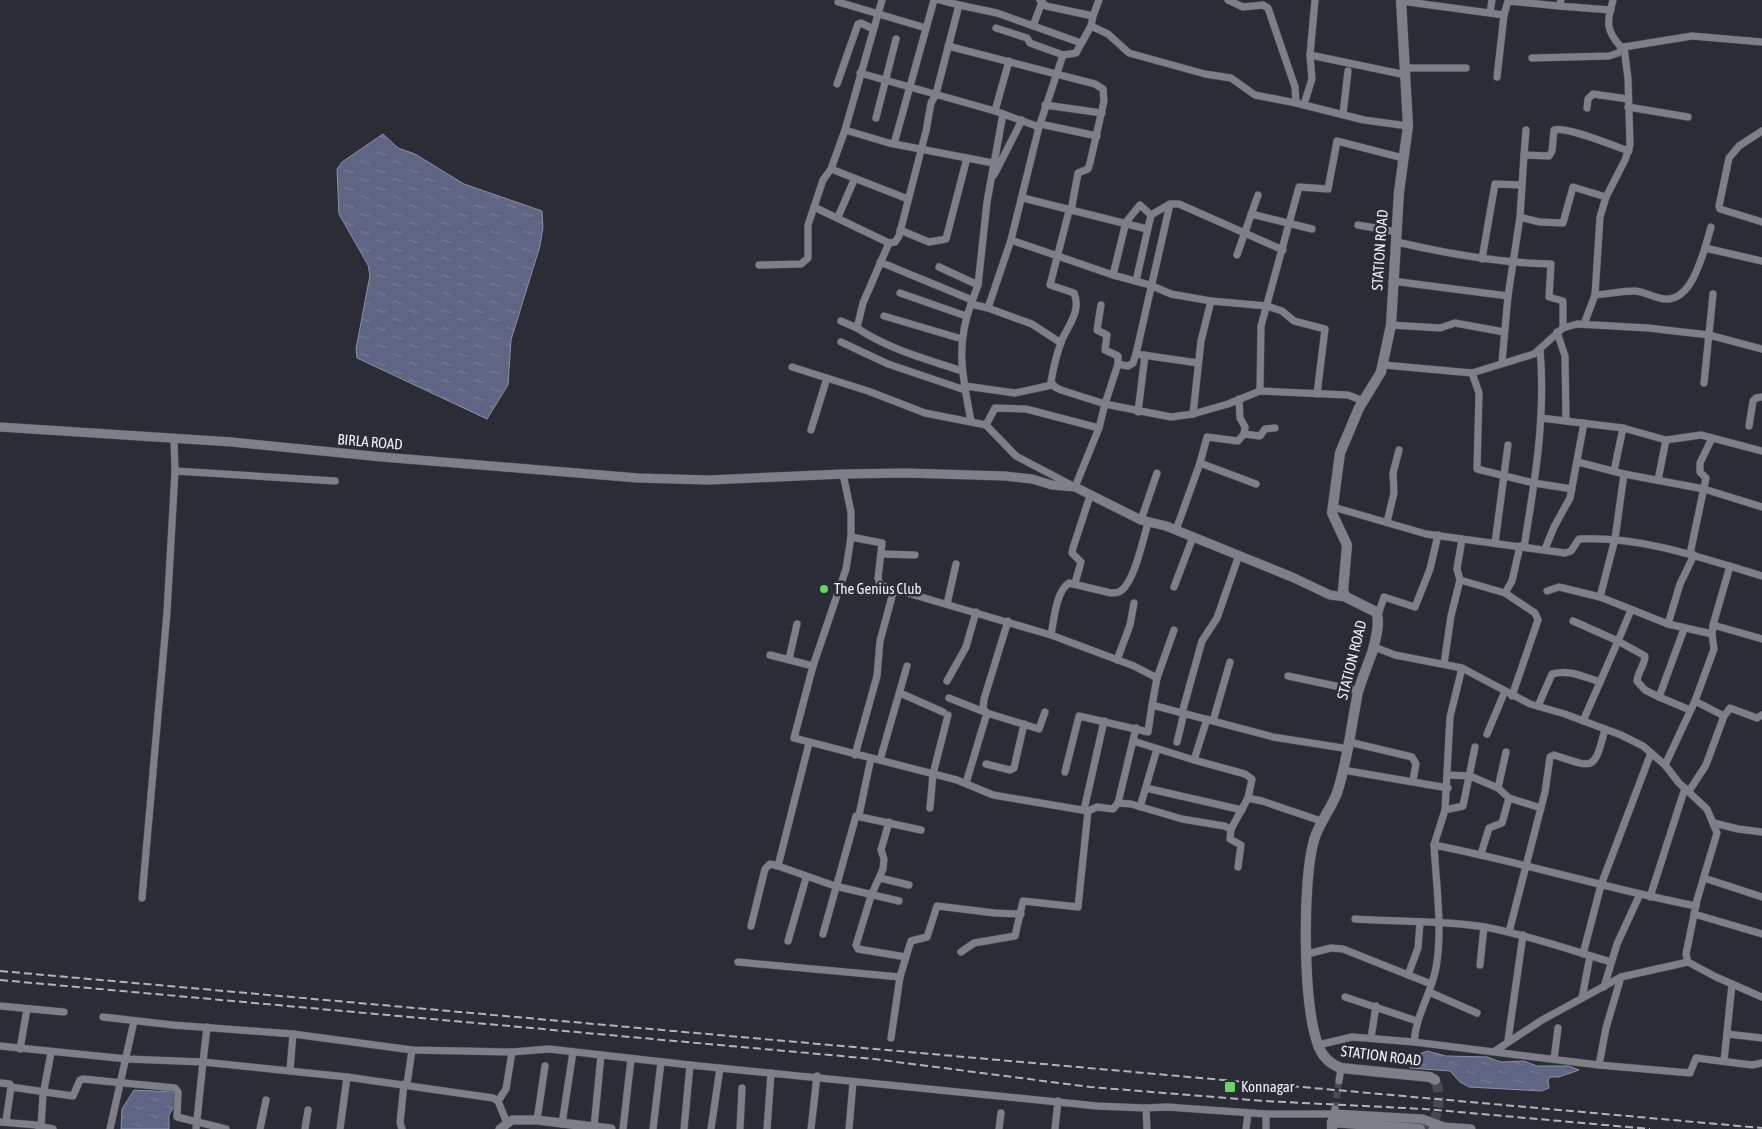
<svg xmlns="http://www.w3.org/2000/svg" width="1762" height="1129" viewBox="0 0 1762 1129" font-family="'Asap Condensed',sans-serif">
	<defs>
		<pattern id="water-ripples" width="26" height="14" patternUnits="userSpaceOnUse" patternTransform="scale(1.25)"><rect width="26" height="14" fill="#5f6583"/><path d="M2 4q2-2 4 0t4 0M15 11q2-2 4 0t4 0" fill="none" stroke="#767b95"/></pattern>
	</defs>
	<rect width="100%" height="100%" fill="#2b2d36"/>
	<g fill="url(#water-ripples)" stroke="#8a8fa6">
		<polygon points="383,134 398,148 415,154 464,184 542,211 543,227 540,246 511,340 508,385 487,419 357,358 356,349 370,275 368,265 339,214 337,169 342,162"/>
		<polygon points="1427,1051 1446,1056 1487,1057 1501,1062 1524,1061 1537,1066 1569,1066 1579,1070 1559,1077 1550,1077 1548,1080 1549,1088 1541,1091 1469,1087 1460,1082 1450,1071 1410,1068 1412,1057"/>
		<polygon points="134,1090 173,1092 179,1098 169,1115 169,1129 121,1129 122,1109"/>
	</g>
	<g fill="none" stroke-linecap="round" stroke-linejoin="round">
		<polyline stroke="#484a53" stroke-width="7" stroke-dasharray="7 3.5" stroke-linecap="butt" points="1335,1109 1339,1081"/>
		<path stroke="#484a53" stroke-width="10" stroke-dasharray="10 5" stroke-linecap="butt" d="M1420,1129C1425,1126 1430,1124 1434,1120C1440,1110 1440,1089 1435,1080"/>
		<defs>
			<g id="minor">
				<polyline points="940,0 959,5"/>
				<polyline points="1228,0 1243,7 1263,5 1268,8 1295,87 1296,103 1364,120 1408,126"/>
				<polyline points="1561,0 1559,6 1611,10"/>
				<polyline points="1401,1 1504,15 1497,77"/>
				<polyline points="838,2 926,28"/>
				<polyline points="1490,13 1492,0"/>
				<polyline points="1504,15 1508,1 1559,6"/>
				<polyline points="1093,16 1099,0"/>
				<polyline points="1033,26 1042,2"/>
				<polyline points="1091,26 1108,34 1129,53 1205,74 1231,78 1255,95 1296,103"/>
				<polyline points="996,28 1027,38 1030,43 1063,55"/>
				<polyline points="948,46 1095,84 1103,89 1104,101 1090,163 1088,169 1078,173 1071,211"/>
				<polyline points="1310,55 1406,75"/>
				<polyline points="1532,58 1609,56 1618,53 1624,47 1692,36 1762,42"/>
				<polyline points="1405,68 1466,68"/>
				<polyline points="860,73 995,111 1039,127"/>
				<polyline points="837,84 858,24 861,23 873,29"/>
				<polyline points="1304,104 1312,79 1310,55 1315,0"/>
				<polyline points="1045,105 1102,113"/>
				<polyline points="1628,107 1688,117"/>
				<polyline points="1587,108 1588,99 1593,94 1628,99"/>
				<polyline points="995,111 1009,61"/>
				<polyline points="1343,114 1348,71"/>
				<polyline points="876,118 896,39"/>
				<polyline points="1040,124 1097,136"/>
				<polyline points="845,130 889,143 993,163"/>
				<polyline points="1762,131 1739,146 1729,158 1719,206 1720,209 1762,222"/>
				<polyline points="894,144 934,0"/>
				<polyline points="1524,155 1526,130"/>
				<polyline points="831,169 908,199"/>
				<polyline points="994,175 1022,120"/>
				<polyline points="1023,198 1147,229"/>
				<polyline points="814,207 889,243"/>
				<path d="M1069,211L1050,285L1074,293C1082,311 1067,327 1061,342C1057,354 1053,369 1051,382L1055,387L1061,390L1105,404L1118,364L1128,366L1133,363L1136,354L1170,204"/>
				<polyline points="1251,214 1312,229"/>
				<polyline points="838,217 854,180"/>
				<path d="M1520,217L1524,155L1549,156L1552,151L1554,130C1567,126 1614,146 1629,151"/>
				<polyline points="1358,225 1397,232"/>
				<polyline points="900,230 929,242 946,239 967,158"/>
				<polyline points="1011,240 1113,275 1150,285 1171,294 1211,301 1201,341 1193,414"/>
				<path d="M1397,242C1448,254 1498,263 1551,264L1549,297L1563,301V328"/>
				<polyline points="1705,248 1711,227"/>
				<polyline points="1237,255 1258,195"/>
				<polyline points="1482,259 1495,184 1522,185"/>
				<polyline points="880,262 972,300"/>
				<polyline points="759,265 801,264 808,258 808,225 823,180 831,169 845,130 882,0"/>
				<polyline points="939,267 978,285"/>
				<polyline points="1113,275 1126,222 1140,205 1151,215"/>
				<polyline points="1136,281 1151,215 1170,204 1179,204 1283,250"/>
				<polyline points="1392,281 1508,296 1502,362"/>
				<polyline points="900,293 966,316"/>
				<path d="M1595,295C1608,294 1622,291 1634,291C1644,291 1654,298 1664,299C1689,301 1699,266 1705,248L1762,261"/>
				<polyline points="1508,296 1520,217 1539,222 1563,223 1573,187 1606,197"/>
				<polyline points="1211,301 1267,306 1282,311 1294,321 1325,329 1317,394"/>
				<polyline points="971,304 978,285 987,202 1003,114"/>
				<polyline points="1101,305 1097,330 1107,335 1105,350 1118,356 1118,364"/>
				<polyline points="988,308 1032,324 1061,343"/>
				<polyline points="884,316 962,339"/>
				<polyline points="841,321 857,328"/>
				<path d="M1584,324L1595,295L1600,217L1606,197L1625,160L1630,145L1628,79L1624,47H1621C1605,30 1607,21 1613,0"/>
				<polyline points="1391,325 1440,328 1455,323 1504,332"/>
				<polyline points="1557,332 1565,356 1566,421"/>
				<polyline points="841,342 888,364 965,390"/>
				<polyline points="1136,354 1198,363"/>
				<polyline points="1384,365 1472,373 1534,354 1563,328 1577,324 1648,328 1709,335 1762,349"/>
				<polyline points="792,367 868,391 925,413 986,425 1016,456 1075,487 1099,428"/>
				<path d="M962,371C926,359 888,349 857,328L863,303L889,243L895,242L899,236L926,131L931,103L936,94L959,5L997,13L1081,43"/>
				<polyline points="1472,373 1479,393 1477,469 1534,483 1572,489"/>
				<polyline points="1704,383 1713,294"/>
				<polyline points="965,386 1015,393 1052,385"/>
				<polyline points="1260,391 1261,326 1299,187 1328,189 1337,141 1403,158"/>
				<polyline points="1138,412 1145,355"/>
				<polyline points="1541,418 1623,428 1666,440 1701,435 1762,451"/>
				<path d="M971,421C963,378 955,347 971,304L988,308L1011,240L1039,127L1063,55L1076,53L1091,26L1093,16L1046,6L1040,0"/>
				<polyline points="986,425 995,408 1026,409 1099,428 1105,404 1171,417 1193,414 1228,404 1260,391 1348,395 1363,401"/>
				<polyline points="1749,426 1753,401 1756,398 1762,397"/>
				<polyline points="811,430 827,378"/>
				<polyline points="1244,434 1260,436 1265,429 1275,428"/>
				<polyline points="1578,462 1624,474 1704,489 1762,507"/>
				<polyline points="1200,463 1207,437 1238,441 1244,434 1245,427 1240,418 1239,399"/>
				<polyline points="175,471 335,481"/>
				<polyline points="1614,471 1623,428"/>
				<polyline points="843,474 851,512 851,537 846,569 813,666 794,738 957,780 993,795 1088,811 1097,807 1113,809 1118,803 1131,804 1182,819 1224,826 1231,829 1230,839 1241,845 1238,867"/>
				<polyline points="1624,474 1615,539 1600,597 1668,624 1712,634 1713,625 1762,639"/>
				<polyline points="1658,480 1666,440"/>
				<path d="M1333,507L1426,534L1565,553L1571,551L1579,539C1642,536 1702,558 1762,576"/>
				<polyline points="1141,520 1157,473"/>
				<polyline points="1387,522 1394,493 1393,473 1399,450"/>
				<polyline points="1176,530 1200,463 1256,484"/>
				<polyline points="851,537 882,543 878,578 880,585 1051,635 1134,666 1157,678 1152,705 1273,737 1349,749"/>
				<polyline points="1495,543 1508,445"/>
				<path d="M1524,547C1535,481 1546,415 1540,349"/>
				<polyline points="1545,549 1554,527 1570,498 1584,423"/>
				<polyline points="882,554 915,555"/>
				<polyline points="1690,554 1706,478 1700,472 1700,463 1712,438"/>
				<polyline points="1460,580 1505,593 1512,581 1520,546"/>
				<polyline points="1075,583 1081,562 1072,553 1073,548 1090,496"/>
				<polyline points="1174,587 1193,537"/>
				<polyline points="1547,591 1559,587 1600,597"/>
				<polyline points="1505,593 1535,613 1538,620 1512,696"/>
				<polyline points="947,604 956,564"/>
				<polyline points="1378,615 1384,597 1415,607 1430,569 1438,535"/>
				<polyline points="1008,621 984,699 983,709 987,713 1039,729 1045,712"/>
				<polyline points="1573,621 1618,641 1631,610"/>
				<polyline points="1668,624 1680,584 1694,555"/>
				<polyline points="1713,625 1730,566"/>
				<polyline points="1684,629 1659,697 1690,710"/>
				<path d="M1051,635C1054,620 1056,591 1069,583L1111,593C1115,593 1119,593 1122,590C1135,579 1143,539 1148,523"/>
				<polyline points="1374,647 1395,655 1462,668 1530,704 1565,714 1621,735 1643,746 1665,765 1679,783 1707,809 1717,833 1697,900 1686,954 1688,962 1716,977 1762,997"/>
				<polyline points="770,655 813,666"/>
				<polyline points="789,659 797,624"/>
				<polyline points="1117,660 1130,625 1134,603"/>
				<polyline points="1444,664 1451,616 1460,580 1457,569 1462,539"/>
				<polyline points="1288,676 1359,691"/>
				<polyline points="1157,678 1174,630"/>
				<polyline points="947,681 966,647 976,612"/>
				<polyline points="900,693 943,712"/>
				<polyline points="949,698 987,713 966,783"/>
				<polyline points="1695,701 1714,649 1712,634"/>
				<path d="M1538,706L1552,674C1569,669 1584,677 1600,682"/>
				<polyline points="1182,713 1202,641 1217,618 1239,555"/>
				<polyline points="1207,719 1194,760 1245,774 1252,779 1248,798 1231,829"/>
				<polyline points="1213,721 1230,662"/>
				<path d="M1583,721L1618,641L1645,656C1645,665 1638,671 1637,681L1645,690L1659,697"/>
				<polyline points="1487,734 1505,691"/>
				<polyline points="1133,741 1194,760"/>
				<polyline points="1177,742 1184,713"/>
				<polyline points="1349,742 1412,757 1416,764 1413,780"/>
				<polyline points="809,743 778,866 835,886 899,901"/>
				<polyline points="855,755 877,676 880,641 894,589"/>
				<polyline points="880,760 907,666"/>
				<polyline points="986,764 1010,770 1014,768 1024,724"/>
				<polyline points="1665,765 1695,701 1724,716 1730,708 1757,718 1762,715"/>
				<polyline points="1343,770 1448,788"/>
				<polyline points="1065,772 1079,716 1148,732 1152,705"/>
				<polyline points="1448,775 1470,776 1498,788 1509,798 1541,808"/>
				<polyline points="1146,788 1242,810"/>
				<polyline points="1498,788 1506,752"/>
				<polyline points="1689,791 1706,765 1724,716"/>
				<polyline points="1248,798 1262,801 1321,821"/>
				<polyline points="1118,803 1136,728"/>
				<polyline points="1140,807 1157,749"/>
				<polyline points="930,808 933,774 948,715"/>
				<polyline points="1084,810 1104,721"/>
				<polyline points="1445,810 1463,806 1475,747"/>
				<polyline points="859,815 871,758"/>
				<polyline points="889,822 881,850 884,859 883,869 871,896 856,945 858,949 906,957 900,977 891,1038"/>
				<polyline points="1714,823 1738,829 1762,832"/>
				<polyline points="1434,845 1445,810 1450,717 1462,668"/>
				<polyline points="1481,854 1489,828 1502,823 1509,798"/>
				<polyline points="880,878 909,885"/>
				<polyline points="1704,878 1762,897"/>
				<polyline points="1650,897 1685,788"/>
				<polyline points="142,898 167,612 175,471 174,439"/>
				<polyline points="1694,914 1762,934"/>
				<path d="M1355,919C1398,922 1442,920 1485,927C1528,935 1570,950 1611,962"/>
				<polyline points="751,926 765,869 770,864 778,866"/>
				<path d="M1509,932L1545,792L1550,757L1554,755C1594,768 1594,772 1605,729"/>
				<polyline points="823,934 856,816 921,830"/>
				<polyline points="788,941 806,878"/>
				<polyline points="961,952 974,943 1015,936 1023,901 1078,907 1088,811"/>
				<polyline points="1307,954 1331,948 1343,949 1431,984"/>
				<polyline points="1583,954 1601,885 1651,753"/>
				<polyline points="906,957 911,941 927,937 937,906 995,913 1021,914"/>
				<polyline points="738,962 900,977"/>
				<polyline points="1480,965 1484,927"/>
				<polyline points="1408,975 1418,948 1420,922"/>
				<polyline points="1621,977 1606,1028 1599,1065 1690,1073 1696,1058 1752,1065 1762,1063"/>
				<polyline points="1604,987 1617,944 1640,894"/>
				<polyline points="1429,992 1477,1013"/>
				<polyline points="1345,997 1417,1021"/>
				<polyline points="1582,998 1590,956"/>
				<polyline points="0,1006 64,1012"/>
				<polyline points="103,1017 173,1025 293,1034 412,1050 512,1052 549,1049 690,1065"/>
				<polyline points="207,1027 203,1062 347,1077"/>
				<polyline points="1727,1034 1762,1038"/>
				<polyline points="1371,1038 1376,1006"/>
				<polyline points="1508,1040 1523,935"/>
				<polyline points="1414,1042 1599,1065"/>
				<path d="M1318,1045L1352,1037L1414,1042C1416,1015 1431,994 1436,968C1443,928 1436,885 1434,845C1522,862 1608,889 1696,906"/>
				<polyline points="0,1046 127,1059 203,1062 196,1129"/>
				<polyline points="20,1049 27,1009"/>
				<polyline points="1495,1051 1542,1020 1621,977 1688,962"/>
				<polyline points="1554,1059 1558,1028"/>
				<polyline points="1724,1061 1732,984"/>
				<polyline points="290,1070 293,1034"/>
				<polyline points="1339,1081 1341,1068"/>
				<polyline points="0,1083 10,1084 11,1087"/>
				<polyline points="407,1084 412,1050"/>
				<polyline points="498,1101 506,1089 512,1052"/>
				<polyline points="1146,1108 1147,1129"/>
				<polyline points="537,1120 545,1066"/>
				<polyline points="6,1121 11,1087 73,1096 80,1080 83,1079 175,1088 178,1092 177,1117 226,1129"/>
				<polyline points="0,1122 37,1125"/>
				<polyline points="562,1124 573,1052"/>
				<polyline points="38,1126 53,1129"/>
				<polyline points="41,1126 43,1095 51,1053"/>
				<polyline points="594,1127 601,1055"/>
				<polyline points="110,1129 134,1021"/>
				<polyline points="260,1129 266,1100"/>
				<polyline points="305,1129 308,1110"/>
				<polyline points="340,1129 347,1077 493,1098 498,1101 507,1123"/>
				<polyline points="402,1129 400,1123 404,1084"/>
				<polyline points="623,1129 631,1059"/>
				<polyline points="653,1129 661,1062"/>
				<polyline points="684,1129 690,1065 1097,1106 1145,1108 1167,1107 1266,1114 1334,1114 1335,1109"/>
				<polyline points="711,1129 720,1068"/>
				<polyline points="740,1129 742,1088"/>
				<polyline points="767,1129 771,1073"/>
				<polyline points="811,1129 817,1076"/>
				<polyline points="849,1129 853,1082"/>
				<polyline points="999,1129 1001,1113"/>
				<polyline points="1055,1129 1058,1101"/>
				<polyline points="1246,1129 1248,1113"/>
				<polyline points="1266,1129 1266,1114"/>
				<polyline points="1432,1129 1444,1127"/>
			</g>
			<g id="tertiary">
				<polyline points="0,427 232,442 382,457 638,478 709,480 843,474 906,473 1005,476 1032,479 1052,485 1075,487 1141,520 1166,526 1292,577 1330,595 1346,597"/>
				<polyline points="1332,1122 1334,1114 1422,1119 1444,1127 1471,1129"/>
				<polyline points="500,1129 512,1120 537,1120 611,1129"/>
			</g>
			<g id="secondary">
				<path d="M1401,0L1408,126L1399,192L1391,325L1381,372L1359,408L1340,453L1332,513L1347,545L1343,591L1346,597L1376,612C1381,622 1375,642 1372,653C1367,666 1362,679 1358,692C1351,726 1348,760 1337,793C1331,809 1319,823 1314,840C1302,882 1303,1004 1318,1045C1322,1056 1330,1064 1341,1068L1430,1077L1435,1080"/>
				<polyline points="1332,1129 1332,1122 1420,1129"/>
			</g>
		</defs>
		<use href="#minor" stroke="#494a51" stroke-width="8"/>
		<use href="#tertiary" stroke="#494a51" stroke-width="10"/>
		<use href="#secondary" stroke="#494a51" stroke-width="11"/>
		<use href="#minor" stroke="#7d7f89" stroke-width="7"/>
		<use href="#tertiary" stroke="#7d7f89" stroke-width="9"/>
		<use href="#secondary" stroke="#7d7f89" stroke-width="10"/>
		<g stroke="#b2b4ba" stroke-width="2" stroke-dasharray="8 4" stroke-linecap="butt">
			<polyline points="0,971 1762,1128"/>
			<polyline points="0,980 874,1059 1090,1087 1264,1101 1425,1109 1650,1129"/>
		</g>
	</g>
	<g fill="#69d464" stroke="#2b2d36" stroke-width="2">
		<circle cx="824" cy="589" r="5"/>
		<rect x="1224" y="1081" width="12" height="12" rx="2.5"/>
	</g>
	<g text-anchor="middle" stroke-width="5" stroke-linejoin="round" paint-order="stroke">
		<g font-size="15" fill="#eff0f6" stroke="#2b2d36">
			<text transform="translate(1380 250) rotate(-86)" y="5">STATION ROAD</text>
			<text transform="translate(370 442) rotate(5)" y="5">BIRLA ROAD</text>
			<text transform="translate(1352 660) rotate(-76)" y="5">STATION ROAD</text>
			<text transform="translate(1381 1056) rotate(7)" y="5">STATION ROAD</text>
		</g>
		<g font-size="15" fill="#eff0f6" stroke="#2b2d36" text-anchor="start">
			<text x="834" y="594">The Genius Club</text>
			<text x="1241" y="1092">Konnagar</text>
		</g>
	</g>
</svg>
